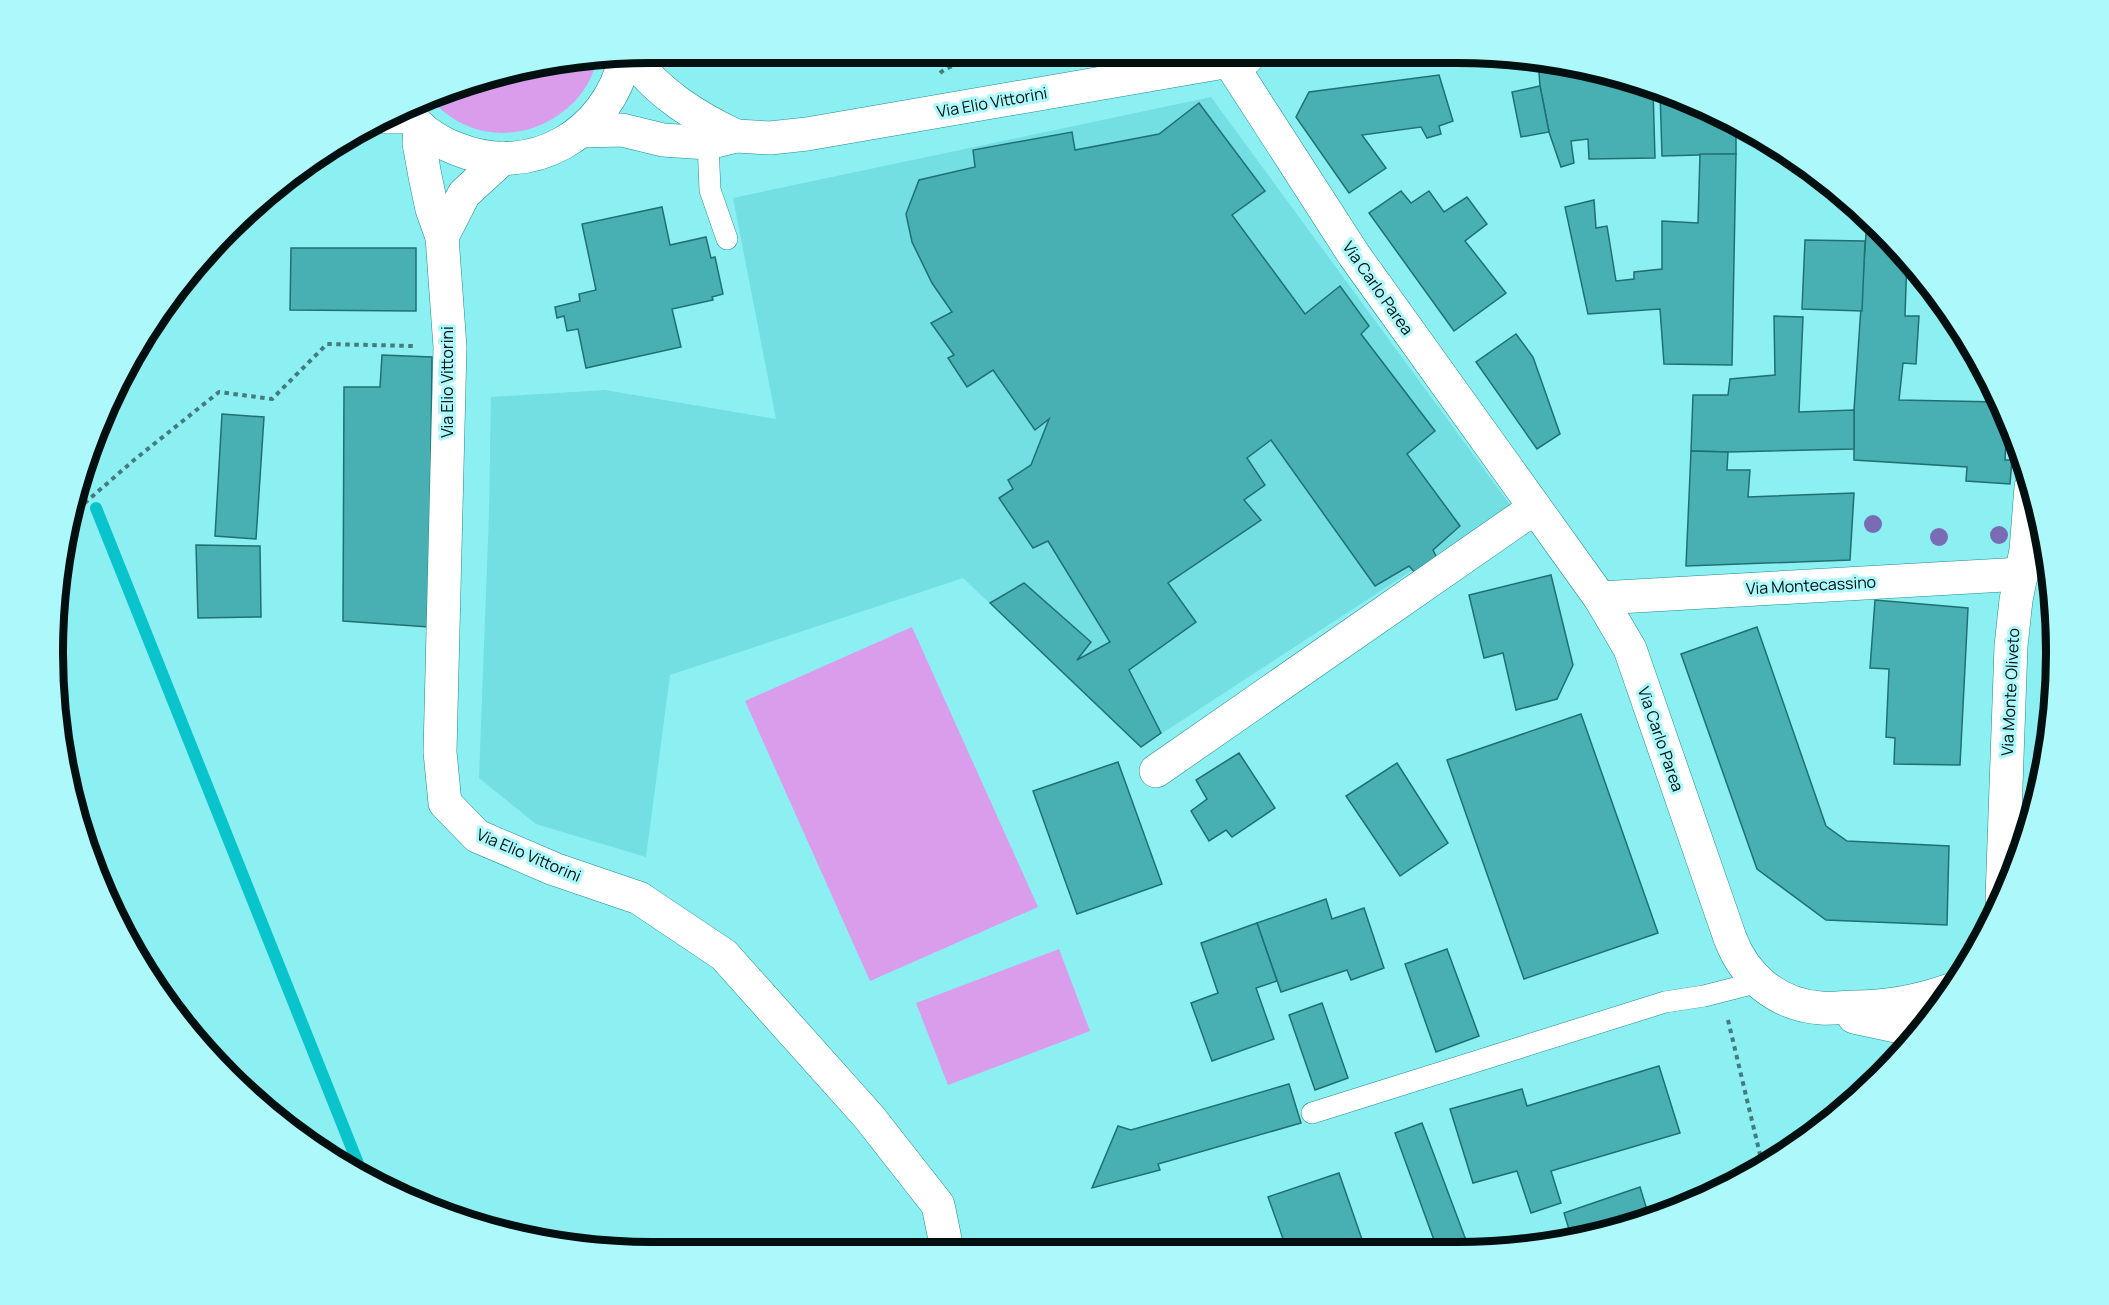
<svg xmlns="http://www.w3.org/2000/svg" width="2109" height="1305" viewBox="0 0 2109 1305" font-family="Manrope,sans-serif">
	<rect width="100%" height="100%" fill="#8ceff2"/>
	<polygon fill="#73dfe3" points="1211,97 1511,506 1141,747 963,578 670,675 646,857 536,824 479,778 489,513 491,397 605,390 776,419 733,198"/>
	<g fill="#da9deb">
		<path d="M574,58H597C595,73 585,91 574,102C532,144 468,144 429,97L460,84Z"/>
		<polygon points="912,627 1038,907 870,981 745,701"/>
		<polygon points="1059,949 1090,1031 948,1085 916,1003"/>
	</g>
	<g fill="none" stroke-linecap="round" stroke-linejoin="round">
		<polyline stroke="#09c4ca" stroke-width="12" points="96,508 361,1171"/>
	</g>
	<g fill="#48afb3" stroke="#207073" stroke-width="1.5">
		<polygon points="1538,59 1653,89 1655,158 1589,159 1588,139 1571,141 1574,163 1561,167 1549,132 1540,86"/>
		<polygon points="1439,75 1453,121 1439,126 1441,134 1427,138 1421,127 1362,135 1386,168 1349,193 1296,117 1309,92"/>
		<polygon points="1540,86 1549,132 1521,137 1512,92"/>
		<polygon points="1660,91 1686,98 1736,127 1736,154 1662,156"/>
		<polygon points="1199,103 1265,191 1232,215 1305,314 1340,286 1369,326 1361,334 1435,431 1407,454 1460,526 1433,550 1438,560 1418,576 1409,566 1375,586 1271,440 1247,458 1265,485 1244,500 1261,520 1168,583 1196,622 1129,670 1161,733 1141,747 990,603 1024,583 1091,642 1077,660 1110,642 1048,541 1033,548 999,498 1013,489 1008,480 1031,465 1049,419 1035,430 993,370 967,387 948,358 954,355 931,323 952,312 932,283 912,242 906,214 919,180 975,167 973,150 1072,132 1075,150 1159,134"/>
		<polygon points="1700,154 1736,154 1732,365 1664,364 1660,309 1588,314 1565,207 1594,200 1596,228 1607,226 1616,281 1634,279 1634,272 1662,269 1662,221 1698,223"/>
		<polygon points="1401,191 1411,203 1429,191 1444,212 1467,197 1487,224 1465,241 1506,293 1454,331 1369,213"/>
		<polygon points="662,207 670,245 706,237 711,258 715,257 723,294 712,297 713,300 672,309 681,347 586,368 578,329 567,331 564,316 557,318 555,307 580,301 579,294 596,290 582,224"/>
		<polygon points="1867,219 1907,257 1905,316 1919,316 1916,364 1903,363 1899,400 1999,402 2007,421 2005,460 2012,460 2010,484 1966,481 1967,467 1854,460 1854,410"/>
		<polygon points="1805,240 1865,241 1862,311 1802,309"/>
		<polygon points="291,248 416,248 416,311 290,310"/>
		<polygon points="1774,316 1803,317 1799,412 1854,410 1854,449 1728,452 1691,451 1693,395 1728,395 1730,379 1775,375"/>
		<polygon points="1516,334 1533,357 1560,434 1537,449 1476,362"/>
		<polygon points="382,355 432,357 429,627 343,621 344,387 380,387"/>
		<polygon points="222,414 264,417 256,539 215,536"/>
		<polygon points="1691,451 1728,452 1727,470 1750,470 1748,497 1854,493 1850,560 1686,566"/>
		<polygon points="196,545 260,546 261,617 198,618"/>
		<polygon points="1551,575 1573,665 1557,699 1516,710 1503,653 1484,658 1469,595"/>
		<polygon points="2047,588 2052,588 2055,691 2048,737 2043,737"/>
		<polygon points="1875,600 1968,608 1960,765 1894,764 1895,738 1886,737 1889,669 1870,668"/>
		<polygon points="1757,627 1826,826 1847,841 1949,846 1947,925 1826,920 1757,869 1681,654"/>
		<polygon points="1581,714 1658,933 1524,979 1447,760"/>
		<polygon points="2043,737 2048,737 2040,782"/>
		<polygon points="1239,753 1275,808 1232,837 1226,830 1209,841 1191,811 1207,799 1196,780"/>
		<polygon points="1118,762 1162,884 1077,914 1033,791"/>
		<polygon points="1397,763 1448,843 1400,876 1346,796"/>
		<polygon points="1326,899 1332,919 1364,908 1384,968 1351,980 1347,970 1281,992 1257,923"/>
		<polygon points="1257,923 1277,981 1256,988 1274,1039 1212,1061 1191,1003 1218,993 1201,943"/>
		<polygon points="1447,949 1479,1036 1436,1052 1405,964"/>
		<polygon points="1322,1003 1348,1078 1315,1090 1289,1015"/>
		<polygon points="1659,1066 1680,1133 1551,1171 1561,1203 1531,1213 1517,1171 1473,1183 1450,1109 1522,1089 1527,1106"/>
		<polygon points="1289,1084 1301,1123 1158,1164 1160,1170 1092,1188 1118,1126 1131,1130"/>
		<polygon points="1422,1123 1470,1251 1438,1251 1395,1133"/>
		<polygon points="1339,1173 1366,1251 1287,1250 1268,1197"/>
		<polygon points="1640,1187 1650,1220 1571,1236 1564,1213"/>
	</g>
	<g fill="none" stroke-linecap="round" stroke-linejoin="round">
		<defs>
			<g id="service">
				<polyline points="708,143 710,190 727,239"/>
				<polyline points="1312,1113 1665,1002 1704,996 1759,982"/>
			</g>
			<g id="minor">
				<path d="M1229,61L1354,255L1600,598L1630,649L1730,938C1745,978 1778,1005 1821,1008C1832,1009 1843,1007 1854,1007C1886,1007 1919,1001 1950,990"/>
				<polyline points="420,127 419,143 425,176 432,209 442,237 450,347 440,752 445,803 477,836 554,869 639,898 724,955 869,1117 938,1205 947,1249"/>
				<polyline points="442,237 464,194 503,158"/>
				<polyline points="1600,598 2022,574"/>
				<polyline points="1156,771 1520,518 1535,509"/>
				<polyline points="2002,899 2011,646 2016,600 2026,550 2031,487"/>
				<polyline points="1854,1017 1920,1031"/>
			</g>
			<g id="tertiary">
				<path d="M632,58C659,94 696,117 736,136"/>
				<path d="M404,108C416,127 436,141 457,149C531,179 608,134 625,58"/>
				<polyline points="582,131 622,130 663,140 708,143 736,136 770,138 807,134 1247,58"/>
			</g>
			<polyline id="motorway" points="382,117 412,117"/>
		</defs>
		<use href="#service" stroke="#1f8d91" stroke-width="22"/>
		<use href="#minor" stroke="#1f8d91" stroke-width="34"/>
		<use href="#tertiary" stroke="#1f8d91" stroke-width="34"/>
		<use href="#motorway" stroke="#1f8d91" stroke-width="34"/>
		<g stroke="#447c7d" stroke-width="4" stroke-dasharray="4.5 4.5" stroke-linecap="butt">
			<polyline points="1451,64 1496,58"/>
			<path d="M940,73C954,61 982,61 1000,58"/>
			<polyline points="71,515 134,460 219,392 272,399 327,344 413,346"/>
			<polyline points="1728,1020 1763,1167"/>
		</g>
		<use href="#service" stroke="#fff" stroke-width="21"/>
		<use href="#minor" stroke="#fff" stroke-width="33"/>
		<use href="#tertiary" stroke="#fff" stroke-width="33"/>
		<use href="#motorway" stroke="#fff" stroke-width="33"/>
	</g>
	<g fill="#796cb4">
		<circle cx="1873" cy="524" r="9"/>
		<circle cx="1999" cy="535" r="9"/>
		<circle cx="1939" cy="537" r="9"/>
	</g>
	<g text-anchor="middle" stroke-width="6" stroke-linejoin="round" paint-order="stroke">
		<g font-size="16" fill="#001010" stroke="#adf8fb">
			<text transform="translate(992 102) rotate(-10)" y="6">Via Elio Vittorini</text>
			<text transform="translate(1378 288) rotate(55)" y="6">Via Carlo Parea</text>
			<text transform="translate(447 382) rotate(-90)" y="6">Via Elio Vittorini</text>
			<text transform="translate(1811 585) rotate(-3)" y="6">Via Montecassino</text>
			<text transform="translate(2010 692) rotate(-87)" y="6">Via Monte Oliveto</text>
			<text transform="translate(1661 739) rotate(71)" y="6">Via Carlo Parea</text>
			<text transform="translate(529 855) rotate(23)" y="6">Via Elio Vittorini</text>
		</g>
	</g>
	<path d="M0 0H2109V1305H0ZM652 63H1457A589 589 0 0 1 2046 652V653A589 589 0 0 1 1457 1242H652A589 589 0 0 1 63 653V652A589 589 0 0 1 652 63Z" fill="#adf8fb" fill-rule="evenodd"/>
	<path fill="none" stroke="#001010" stroke-width="8" d="M652 63H1457A589 589 0 0 1 2046 652V653A589 589 0 0 1 1457 1242H652A589 589 0 0 1 63 653V652A589 589 0 0 1 652 63Z"/>
</svg>
